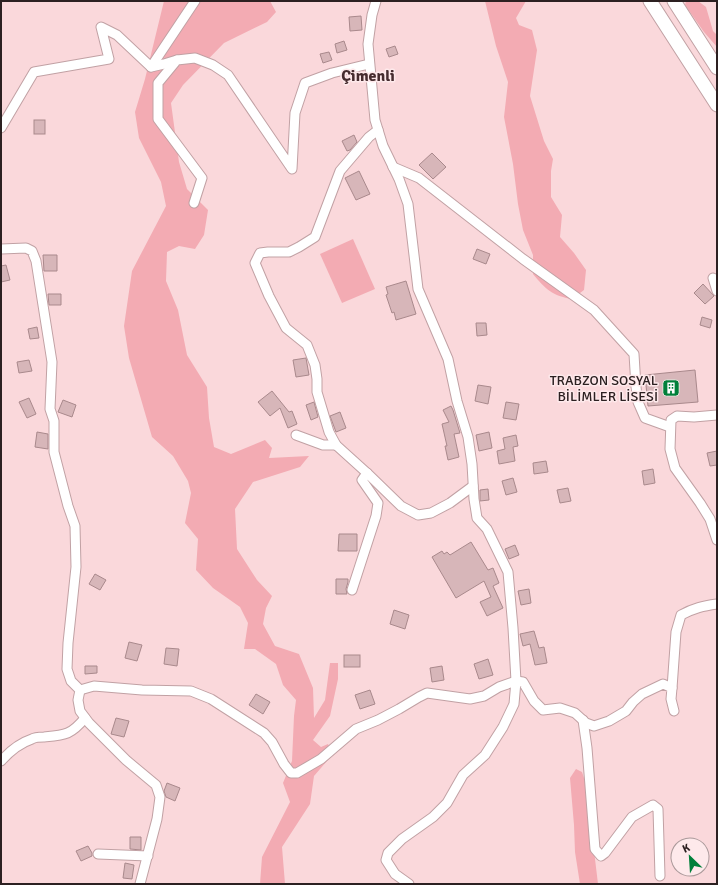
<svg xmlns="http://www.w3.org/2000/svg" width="718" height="885" viewBox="0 0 718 885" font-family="Signika,sans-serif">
	<rect width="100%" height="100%" fill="#fad8db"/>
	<g fill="#f3abb3">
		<polygon points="164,1 270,1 276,12 267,22 224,43 183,85 171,103 179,162 187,189 208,210 204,235 195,249 179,246 167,252 166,281 178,310 187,355 207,387 209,418 214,447 231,454 265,440 272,448 269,458 309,456 300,467 253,482 235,509 237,549 257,580 272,596 266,608 263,624 275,646 299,654 313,688 314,718 325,700 330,663 338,663 338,679 330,716 313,740 321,747 328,744 333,754 314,776 310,804 282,847 285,884 260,884 262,857 290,802 283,783 292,761 294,716 296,700 283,685 276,664 255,649 244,649 248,623 240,607 213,588 196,570 198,539 185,523 191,493 188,481 173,456 152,437 129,358 124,326 132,271 166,206 161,182 139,138 135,112 145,79"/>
		<path d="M485,1H526L516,18L519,25L532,30L537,50L530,96L544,141L553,159L551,171V197L562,215L560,237L574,253L586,270L584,290L572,299C553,296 545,289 533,274V255L523,230L518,204L513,164L504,117L508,82L496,46Z"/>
		<polygon points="686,1 698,1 706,7 713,31 717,35 717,47 704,32 685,5"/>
		<polygon points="353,239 375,289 342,303 320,254"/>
		<polygon points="576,769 582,772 586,784 598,884 580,884 575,852 574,825 570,778"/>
	</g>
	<g fill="#d7b6b9" stroke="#a9898c">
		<polygon points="361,16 362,30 350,31 349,17"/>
		<polygon points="344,41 347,50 337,53 335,44"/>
		<polygon points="395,46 398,54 389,57 386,49"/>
		<polygon points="329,52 332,60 323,63 320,54"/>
		<rect x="34" y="120" width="11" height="14"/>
		<polygon points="354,135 357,142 350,150 347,151 342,141"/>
		<polygon points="432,153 446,167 433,179 419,165"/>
		<polygon points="359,171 370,194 356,200 345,178"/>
		<polygon points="477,249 490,254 486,264 473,259"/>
		<polygon points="43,255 57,255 57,271 44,271"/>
		<polygon points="6,265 10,280 1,282 1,266"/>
		<polygon points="406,281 416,314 396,320 394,312 392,313 386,295 388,294 386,287"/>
		<polygon points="703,284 714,296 705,304 694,293"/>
		<polygon points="48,294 61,294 61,305 49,305"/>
		<polygon points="702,317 712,320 710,328 700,325"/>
		<polygon points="476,323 486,323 487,335 477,336"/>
		<polygon points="37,327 39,338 30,339 28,329"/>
		<polygon points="306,358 309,375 296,377 293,360"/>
		<polygon points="29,360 32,371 19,373 17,362"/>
		<polygon points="695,370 698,402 648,406 645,375"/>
		<polygon points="478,385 491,387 488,404 475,401"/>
		<polygon points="272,391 289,412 292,411 297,424 288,428 280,408 270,416 258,402"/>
		<polygon points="29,398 36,414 27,418 19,402"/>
		<polygon points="63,400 76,405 72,417 58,412"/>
		<polygon points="314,402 318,417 311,420 306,405"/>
		<polygon points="506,402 519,404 516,420 503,418"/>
		<polygon points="451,406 453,410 460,433 454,434 459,457 448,460 445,446 447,446 442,424 449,422 443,410"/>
		<polygon points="340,412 346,428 336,432 330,416"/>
		<polygon points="37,432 48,434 48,449 35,447"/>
		<polygon points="489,432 492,448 479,451 476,435"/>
		<polygon points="516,435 518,446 513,447 515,461 499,464 497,451 505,449 503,438"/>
		<polygon points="717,451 717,465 710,466 707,453"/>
		<polygon points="546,461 548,472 534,474 533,463"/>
		<polygon points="653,469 655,483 644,485 642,471"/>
		<polygon points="513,478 517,492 506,495 502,481"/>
		<polygon points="568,488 571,501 560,503 557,490"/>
		<polygon points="488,489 489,500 480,501 480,490"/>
		<polygon points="339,534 357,534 357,551 338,551"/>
		<polygon points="471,542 488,570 493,568 499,583 493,586 503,608 487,616 480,602 491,597 484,581 456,598 432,557 442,551 444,554 447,552 450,555"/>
		<polygon points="515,545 519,555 509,559 505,549"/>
		<polygon points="95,574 106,580 100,590 89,584"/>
		<polygon points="336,579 348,579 348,582 346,589 347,594 336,594"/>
		<polygon points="529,589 531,603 521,605 518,591"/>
		<polygon points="394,610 409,615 405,629 390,624"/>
		<polygon points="534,631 539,648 544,647 547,663 535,665 530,644 523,646 520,634"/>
		<polygon points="129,642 142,645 137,661 125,658"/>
		<polygon points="166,648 179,649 177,666 164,664"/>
		<rect x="344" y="655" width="16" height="12"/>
		<polygon points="488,659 493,675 479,679 474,664"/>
		<polygon points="85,666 97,666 97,673 85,674"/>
		<polygon points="442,666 444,680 432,682 430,668"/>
		<polygon points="370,690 375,704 360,709 355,695"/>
		<polygon points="256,694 270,702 263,714 249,705"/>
		<polygon points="116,718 129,721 124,737 111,734"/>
		<polygon points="167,783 180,788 175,801 166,797 164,791"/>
		<polygon points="130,837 141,837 141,850 130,849"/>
		<polygon points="88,846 92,853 92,856 81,861 76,851"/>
		<polygon points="125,863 134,865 132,879 123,878"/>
	</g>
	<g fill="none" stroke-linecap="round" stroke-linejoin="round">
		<defs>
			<g id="minor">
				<polyline points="376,1 372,15 368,44 375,120 383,146 399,179 408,204 418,289 448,359 457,401 468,437 472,464 474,499 477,518 487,529 508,572 513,628 516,681 514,704 503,727 485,755 463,775 447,803 433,817 402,839 388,853 386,860 395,874 409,884"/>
				<polyline points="151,67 164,64 177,60"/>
				<polyline points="1,128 34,72 109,59 101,27 117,35 151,67 195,1"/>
				<polyline points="378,130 369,137 340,171 315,237 299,247 289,252 268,252 260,253 255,263 269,296 286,328 307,345 315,365 317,379 317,392 329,432 336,445 367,473 401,506 418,515 431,513 450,503 473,486"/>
				<polyline points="393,167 419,178 523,259 594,310 634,354 636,387 638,402 645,418 670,427"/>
				<polyline points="194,203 202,178 158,119 158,83 177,60 195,58 213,65 228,75 292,169 295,113 305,83 332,73 369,64"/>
				<polyline points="1,249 26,248 32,251 36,261 52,362 50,409 54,421 54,452 68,506 75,526 76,567 68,643 67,669 71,681 80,690 78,700 80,711 89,723 126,760 156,785 160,797 157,819 140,884"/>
				<polyline points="713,278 717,291"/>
				<polyline points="717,415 694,417 677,416 671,420 670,449 675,468 700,503 710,519 717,540"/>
				<polyline points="296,435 323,445 336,445"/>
				<polyline points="352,590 376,516 378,503 362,480 367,473"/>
				<path d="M672,688L676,632L681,615C694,608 703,606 717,604"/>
				<polyline points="80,690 94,686 142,690 191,691 211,699 264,733 272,742 284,764 291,773 297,773 321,759 356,729 378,720 399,709 419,697 427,693 470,699 484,696 499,687 516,681 523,682 534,701 543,710 560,708 575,713 586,723 594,726 609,721 626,711 633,702 642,694 663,684 672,688 671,699 674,711"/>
				<polyline points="583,720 587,748 595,849 601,856 605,853 632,817 653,805 658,809 660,876"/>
				<path d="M1,761C9,752 20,743 32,739C35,737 40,737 44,737C65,735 71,735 85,718"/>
				<polyline points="98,854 148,856"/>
			</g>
			<g id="secondary">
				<polyline points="650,1 717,105"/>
				<polyline points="674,1 717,68"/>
			</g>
		</defs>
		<use href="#minor" stroke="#c1a1a4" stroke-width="11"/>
		<use href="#secondary" stroke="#c1a1a4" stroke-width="15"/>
		<use href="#minor" stroke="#fff" stroke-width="9"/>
		<use href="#secondary" stroke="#fff" stroke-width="13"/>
	</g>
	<defs>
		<symbol id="building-square" viewBox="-11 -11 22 22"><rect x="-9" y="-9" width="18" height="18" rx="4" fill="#00803a" stroke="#fee9eb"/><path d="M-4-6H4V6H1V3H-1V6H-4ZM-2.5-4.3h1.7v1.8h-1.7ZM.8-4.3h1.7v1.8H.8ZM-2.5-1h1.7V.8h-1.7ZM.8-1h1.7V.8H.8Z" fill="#fff"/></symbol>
	</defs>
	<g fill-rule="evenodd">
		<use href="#building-square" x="661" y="378" width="20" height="20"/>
	</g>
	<g text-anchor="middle" stroke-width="3" stroke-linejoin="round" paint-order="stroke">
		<g font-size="14" fill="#2c2021" stroke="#fee9eb" text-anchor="end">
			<text x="658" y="385">TRABZON SOSYAL<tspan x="658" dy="16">BİLİMLER LİSESİ</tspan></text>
		</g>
		<g font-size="16" font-weight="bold" fill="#462c2f" stroke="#fee9eb">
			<text x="368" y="81">Çimenli</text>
		</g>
	</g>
	<rect width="718" height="885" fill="none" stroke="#2c2021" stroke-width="4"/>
	<g transform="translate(690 857) rotate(335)"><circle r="19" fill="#fee9eb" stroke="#aa999a"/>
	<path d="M0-3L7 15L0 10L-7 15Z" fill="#00803a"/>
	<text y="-6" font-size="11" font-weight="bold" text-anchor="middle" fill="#2c2021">K</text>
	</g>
</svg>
